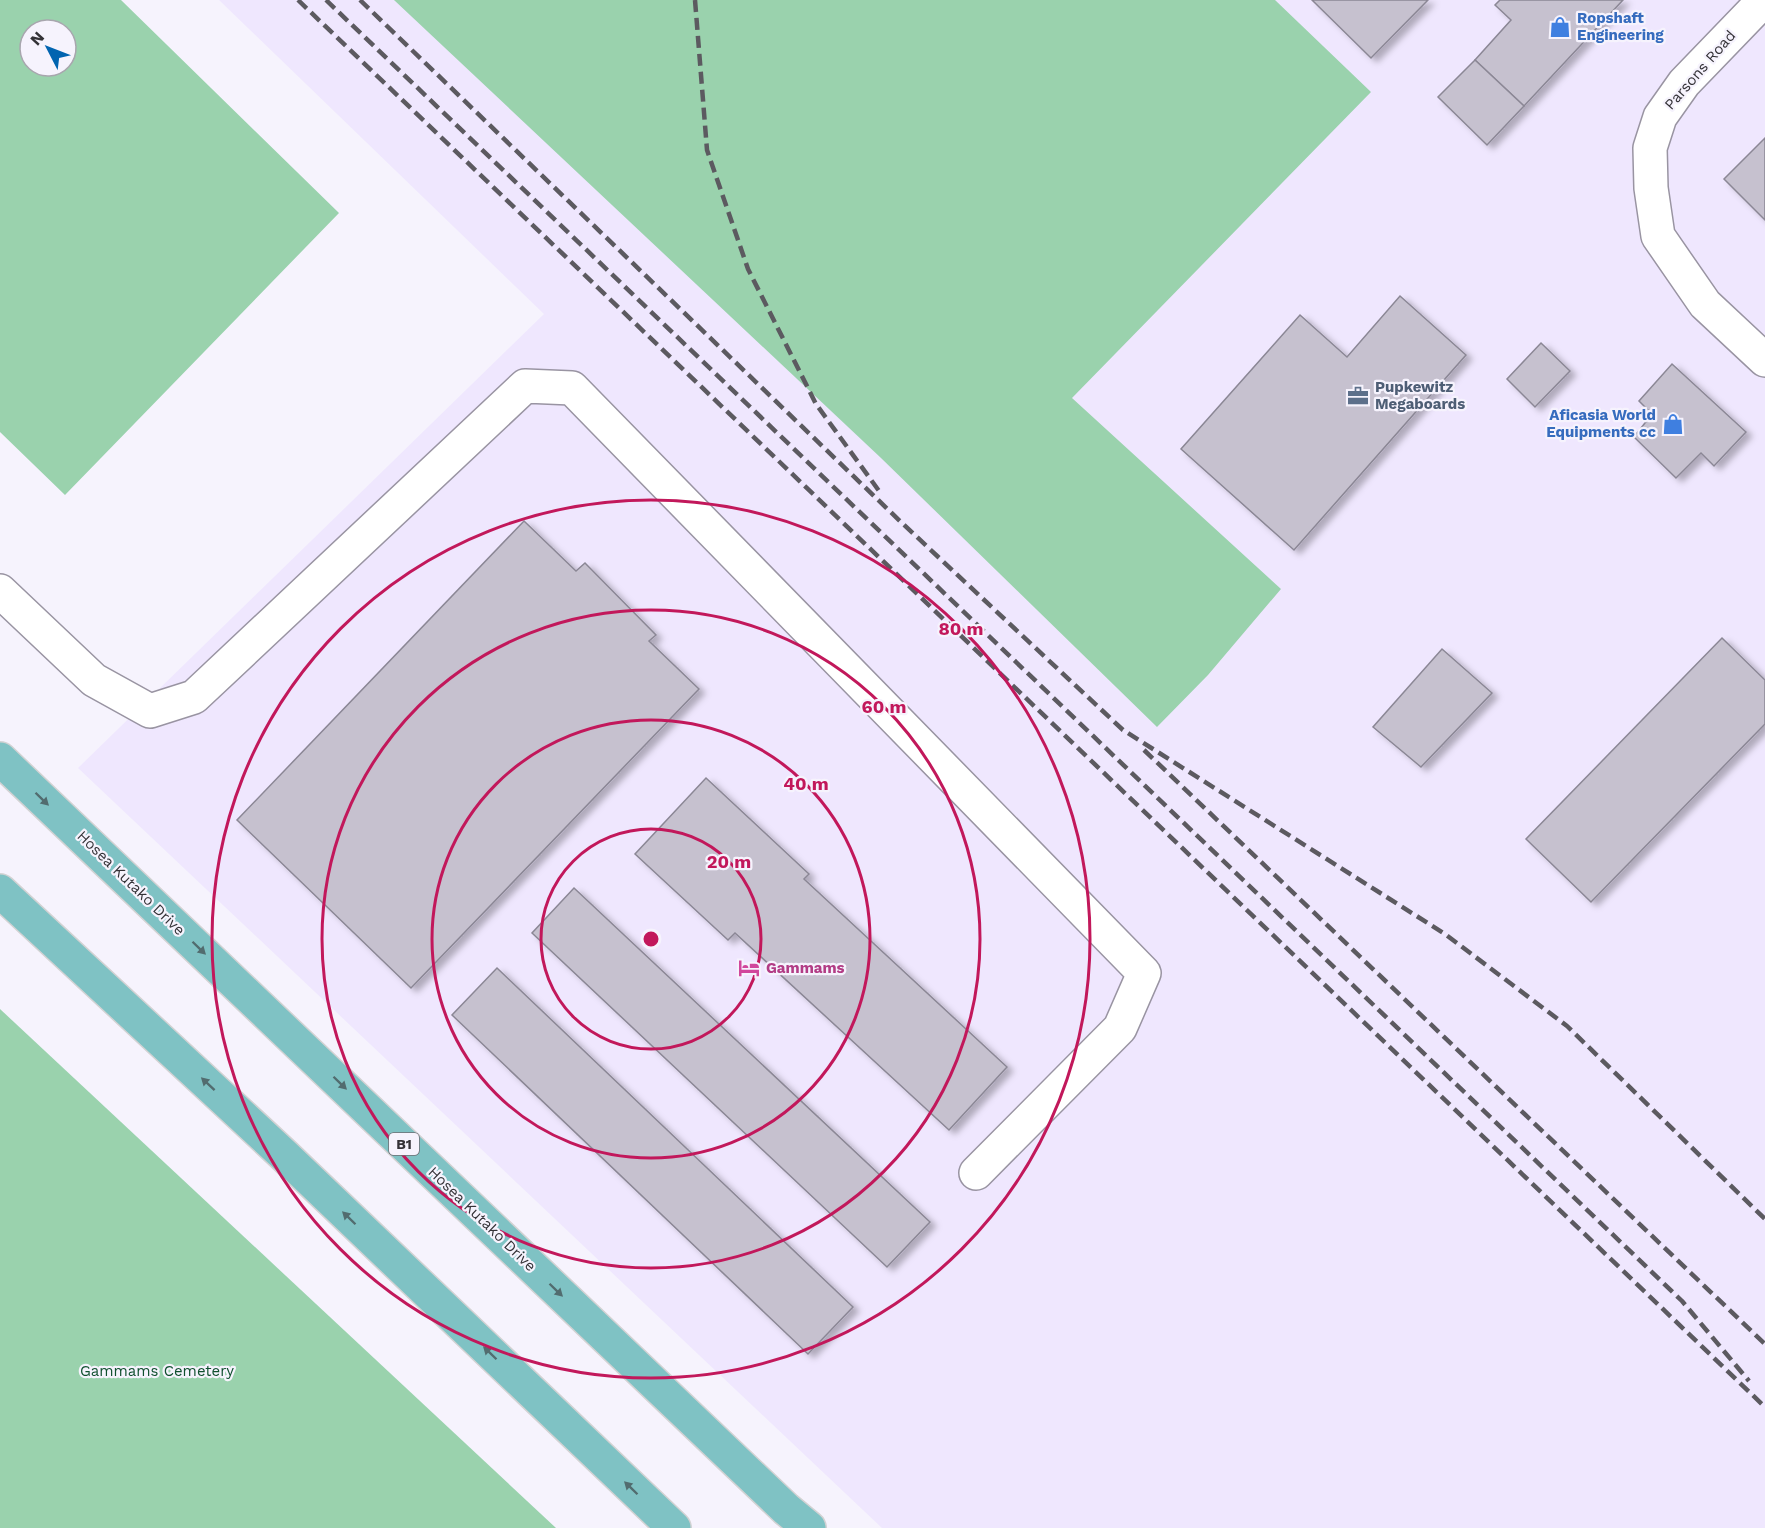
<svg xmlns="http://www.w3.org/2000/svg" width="1765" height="1528" viewBox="0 0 1765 1528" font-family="'Work Sans',sans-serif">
	<defs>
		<filter id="shadow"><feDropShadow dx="6" dy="4" stdDeviation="3" flood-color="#0004"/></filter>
	</defs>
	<rect width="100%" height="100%" fill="#f6f3fd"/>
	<polygon fill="#efe7fe" points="219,0 1765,0 1765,1528 882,1528 78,768 544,314"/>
	<g fill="#9ad2ad" fill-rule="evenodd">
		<path d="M0,0H121L339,213L65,495L0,432ZM30,30H66V66H30Z"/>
		<polygon points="394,0 1275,0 1371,92 1072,398 1281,589 1208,675 1157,727 881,458"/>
		<polygon points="0,1009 556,1528 0,1528"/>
	</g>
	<g fill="#c6c1cf" stroke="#8b8795" stroke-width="1.5" filter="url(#shadow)">
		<polygon points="1312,0 1428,0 1371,58"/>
		<polygon points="1500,0 1623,0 1524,106 1475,60 1511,20 1495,5"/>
		<polygon points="1475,60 1524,106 1487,145 1438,97"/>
		<polygon points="1765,138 1765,220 1724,179"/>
		<polygon points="1400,296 1466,355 1294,550 1181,449 1300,315 1347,357"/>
		<polygon points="1541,343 1570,371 1535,407 1507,379"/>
		<polygon points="1672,364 1746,432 1714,466 1701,453 1676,478 1634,437 1652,414 1639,401"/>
		<polygon points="524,521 576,571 585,563 656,635 649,641 699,689 411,988 237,820"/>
		<polygon points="1722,638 1765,680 1765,724 1591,902 1526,839"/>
		<polygon points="1442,649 1492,693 1421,767 1373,727"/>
		<polygon points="706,778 809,874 804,879 1007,1067 949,1130 735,933 728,940 635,854"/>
		<polygon points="574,888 930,1222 887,1267 532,933"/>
		<polygon points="497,968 853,1307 808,1354 452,1015"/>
	</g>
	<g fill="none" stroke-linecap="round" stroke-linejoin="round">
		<defs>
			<g id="minor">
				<polyline points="1764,0 1684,83 1660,117 1650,148 1651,188 1658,236 1705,304 1765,360"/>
				<polyline points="0,591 94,680 150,711 194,697 525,386 572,388 1144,973 1120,1028 976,1173"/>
			</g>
			<g id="major">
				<polyline points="0,759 786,1509 809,1528"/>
				<polyline points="0,891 285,1156 674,1528"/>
			</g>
		</defs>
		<use href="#minor" stroke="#9994a2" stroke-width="36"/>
		<use href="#major" stroke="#d2d2d3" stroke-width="36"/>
		<use href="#minor" stroke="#fff" stroke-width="33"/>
		<use href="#major" stroke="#7fc2c4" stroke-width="33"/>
		<g stroke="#5c5a60" stroke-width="4.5" stroke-dasharray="12 6" stroke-linecap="butt">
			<polyline points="298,0 1765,1407"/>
			<polyline points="326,0 1682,1301 1749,1381"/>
			<polyline points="360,0 902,523 1123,730 1445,934 1567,1026 1765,1219"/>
			<polyline points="695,0 707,150 748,269 816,404 882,495"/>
			<polyline points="1144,750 1765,1344"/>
		</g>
	</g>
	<defs><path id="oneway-solid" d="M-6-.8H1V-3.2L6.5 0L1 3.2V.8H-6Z" transform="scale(1.5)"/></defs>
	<g fill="#526c6f">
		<use href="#oneway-solid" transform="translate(42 799) rotate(44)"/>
		<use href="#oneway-solid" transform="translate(199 948) rotate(44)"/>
		<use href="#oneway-solid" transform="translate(340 1083) rotate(44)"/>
		<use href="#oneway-solid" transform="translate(208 1084) rotate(-137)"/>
		<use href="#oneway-solid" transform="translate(349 1218) rotate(-136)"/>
		<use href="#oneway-solid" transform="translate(556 1290) rotate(44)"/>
		<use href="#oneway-solid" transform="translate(490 1353) rotate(-136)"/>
		<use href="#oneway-solid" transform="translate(631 1488) rotate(-136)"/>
	</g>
	<g fill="none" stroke="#c2185b" stroke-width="3">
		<circle cx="651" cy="939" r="110"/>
		<circle cx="651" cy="939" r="219"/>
		<circle cx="651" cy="939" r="329"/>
		<circle cx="651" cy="939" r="439"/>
	</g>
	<defs>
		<symbol id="shop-bare" viewBox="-9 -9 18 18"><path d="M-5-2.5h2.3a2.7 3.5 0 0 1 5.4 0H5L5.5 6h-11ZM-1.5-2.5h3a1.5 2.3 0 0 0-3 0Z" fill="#3f7fe0" stroke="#f6f3fd" stroke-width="2.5" paint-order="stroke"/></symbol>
		<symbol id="office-bare" viewBox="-9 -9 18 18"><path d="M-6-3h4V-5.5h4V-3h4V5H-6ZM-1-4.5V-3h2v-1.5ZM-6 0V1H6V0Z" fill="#5c6f8a" stroke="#f6f3fd" stroke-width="2.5" paint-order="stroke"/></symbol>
		<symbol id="hotel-bare" viewBox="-9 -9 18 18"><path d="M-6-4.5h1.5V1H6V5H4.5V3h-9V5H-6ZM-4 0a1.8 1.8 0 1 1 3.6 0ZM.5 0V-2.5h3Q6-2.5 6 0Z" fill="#d1479c" stroke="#f6f3fd" stroke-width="2.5" paint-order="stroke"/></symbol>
	</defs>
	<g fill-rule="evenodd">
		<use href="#shop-bare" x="1545" y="12" width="30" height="30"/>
		<use href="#office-bare" x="1343" y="381" width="30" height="30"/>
		<use href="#shop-bare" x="1658" y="409" width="30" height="30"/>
		<use href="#hotel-bare" x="734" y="953" width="30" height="30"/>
	</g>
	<g text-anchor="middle" stroke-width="4.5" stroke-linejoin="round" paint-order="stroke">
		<rect fill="#f6f3fd" stroke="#6e6c72" stroke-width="1.5" x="389" y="1133" width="30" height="22" rx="4.5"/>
		<g font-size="14" font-weight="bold" fill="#343237">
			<text x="404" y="1149">B1</text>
		</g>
		<g font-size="15" font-weight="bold" fill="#366cbe" stroke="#f6f3fd" text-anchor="start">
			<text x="1577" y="23">Ropshaft<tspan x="1577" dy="17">Engineering</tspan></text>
			<text x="1656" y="420" text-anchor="end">Aficasia World<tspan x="1656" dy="17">Equipments cc</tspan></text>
		</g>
		<g font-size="15" fill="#343237" stroke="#f6f3fd">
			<text transform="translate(1700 70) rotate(-49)" y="5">Parsons Road</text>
			<text transform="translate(131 883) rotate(44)" y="5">Hosea Kutako Drive</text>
			<text transform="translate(482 1219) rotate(44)" y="5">Hosea Kutako Drive</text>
		</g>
		<g font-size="15" font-weight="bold" fill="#4e5e75" stroke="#f6f3fd" text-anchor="start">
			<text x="1375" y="392">Pupkewitz<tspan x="1375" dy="17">Megaboards</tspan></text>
		</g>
		<g font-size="15" font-weight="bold" fill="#b23c85" stroke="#f6f3fd" text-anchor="start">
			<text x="766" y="973">Gammams</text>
		</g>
		<g font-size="15" fill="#10502f" stroke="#f6f3fd">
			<text x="157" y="1376">Gammams Cemetery</text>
		</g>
	</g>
	<circle cx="651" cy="939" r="9" fill="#c2185b" stroke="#f6f3fd" stroke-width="3"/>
	<g font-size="18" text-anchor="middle" font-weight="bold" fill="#c2185b" stroke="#f6f3fd" stroke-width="4.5" stroke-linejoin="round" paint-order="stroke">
		<text x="961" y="635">80 m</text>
		<text x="884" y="713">60 m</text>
		<text x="806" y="790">40 m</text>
		<text x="729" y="868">20 m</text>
	</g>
	<g transform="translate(48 48) rotate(312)"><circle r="28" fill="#f6f3fd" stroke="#a8a6ae" stroke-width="1.5"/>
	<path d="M0-4.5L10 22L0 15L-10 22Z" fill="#0164b0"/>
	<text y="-9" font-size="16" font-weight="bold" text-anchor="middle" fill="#343237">N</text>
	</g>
</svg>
